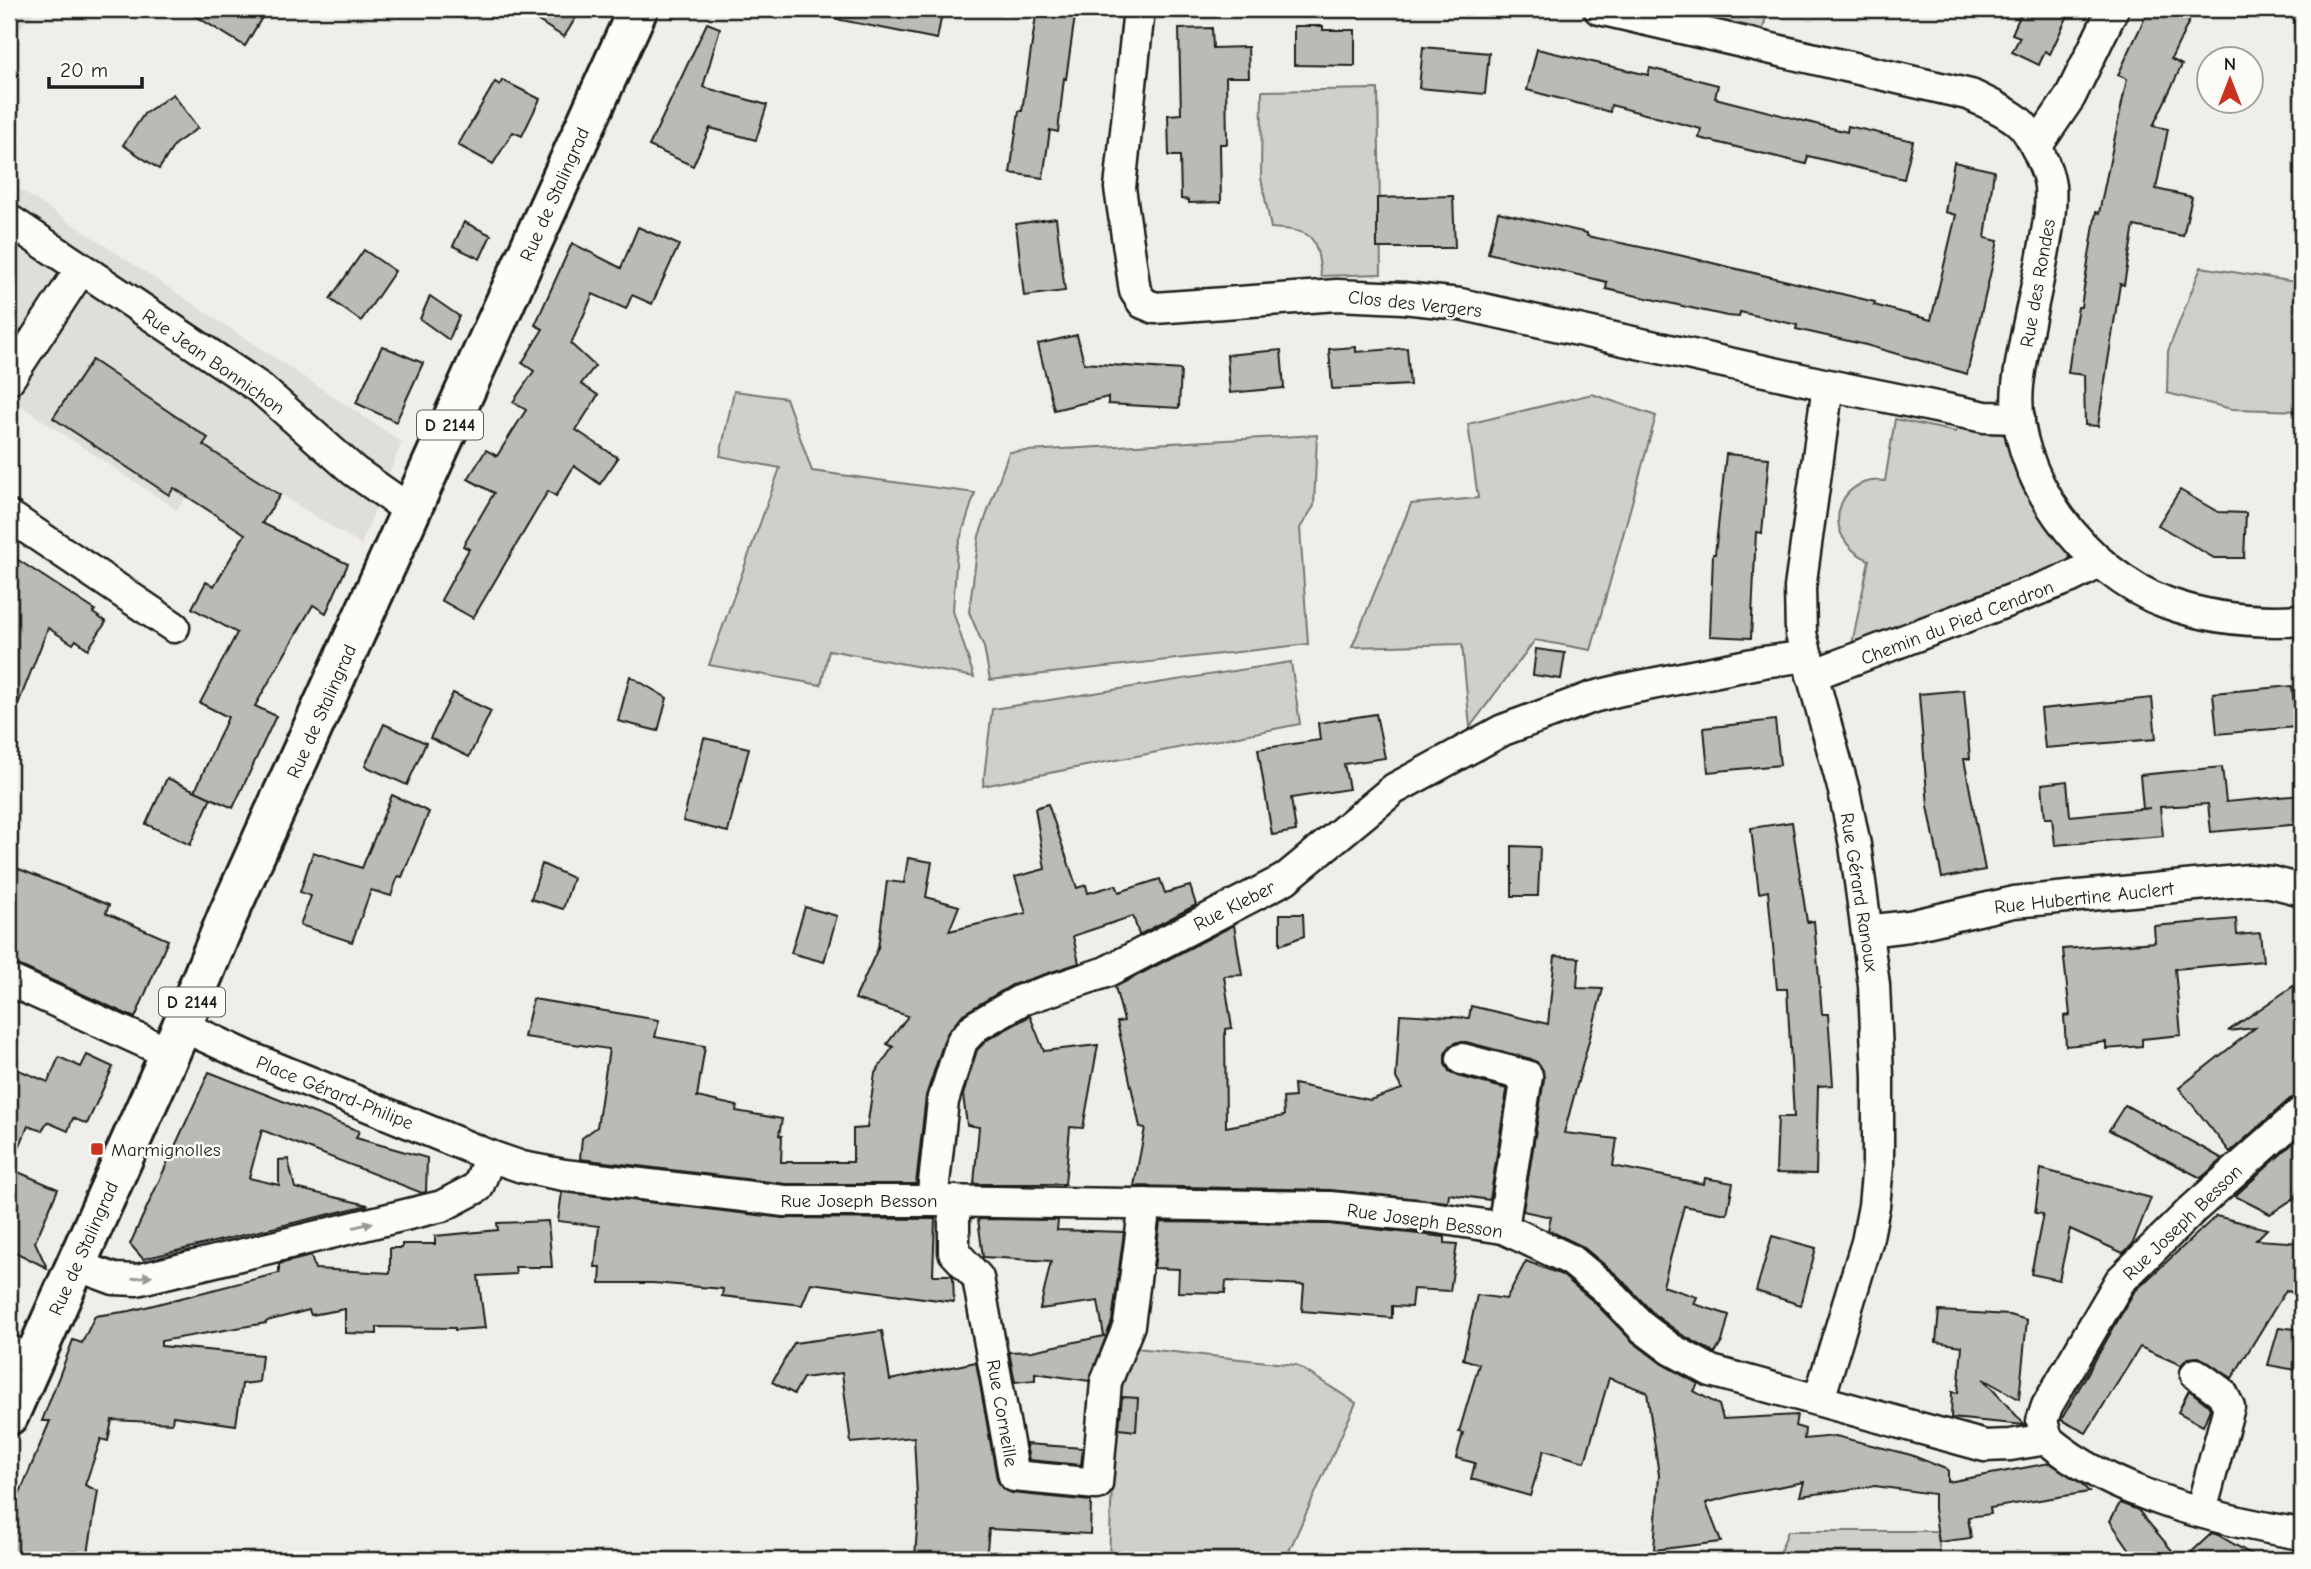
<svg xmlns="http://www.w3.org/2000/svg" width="2311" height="1569" viewBox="0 0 2311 1569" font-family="'Comic Neue',sans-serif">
	<rect width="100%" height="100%" fill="#f0eeea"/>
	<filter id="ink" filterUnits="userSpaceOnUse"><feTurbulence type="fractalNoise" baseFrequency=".0143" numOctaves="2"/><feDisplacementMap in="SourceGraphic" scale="14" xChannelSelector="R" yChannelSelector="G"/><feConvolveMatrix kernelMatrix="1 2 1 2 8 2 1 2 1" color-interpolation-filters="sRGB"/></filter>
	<g filter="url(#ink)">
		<g fill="#e0deda">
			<polygon points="9,9 36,9 9,42"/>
			<polygon points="9,182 402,442 361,545 215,453 177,510 9,398"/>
		</g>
		<g fill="#d0cfcc" stroke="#767674" stroke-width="2">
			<polygon points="1670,9 1768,9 1763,29"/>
			<path d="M1378,89L1381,274L1321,276C1316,234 1314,231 1271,228L1261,178L1262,91Z"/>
			<polygon points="2201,267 2302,283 2302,411 2232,409 2167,393 2168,351"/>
			<polygon points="734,391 786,398 812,471 975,493 957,549 953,611 974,677 829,650 821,685 709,665 780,468 720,456"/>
			<polygon points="1592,394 1656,416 1591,650 1535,640 1470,727 1462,644 1352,647 1411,504 1478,498 1468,424"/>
			<path d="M1895,419L1956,432L1959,420L1993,428L2008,438L2068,549L2069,558L2066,568L1851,649L1869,560C1819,539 1834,475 1885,481Z"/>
			<polygon points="1317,435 1314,506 1300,528 1308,644 990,680 984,647 969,612 979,536 1009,452"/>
			<polygon points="1291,662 1300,724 983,786 992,709"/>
			<polygon points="1136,1348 1296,1365 1356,1403 1285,1560 1109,1560 1116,1381"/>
			<polygon points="1788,1531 1937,1531 1941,1560 1777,1560"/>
		</g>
		<g fill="#bbbab6" stroke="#1c1c1c" stroke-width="2">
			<polygon points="184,9 267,9 245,46"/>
			<polygon points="519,9 581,9 564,37"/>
			<polygon points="838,9 943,9 937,39 836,19"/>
			<polygon points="1037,9 1076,9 1066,79 1064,78 1058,132 1050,130 1043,178 1010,173 1019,111 1022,111"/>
			<polygon points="2023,9 2071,9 2050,54 2045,51 2039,65 2012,52 2020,37 2012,34"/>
			<polygon points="2149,9 2195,9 2171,59 2182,65 2153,126 2168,129 2156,189 2192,197 2183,236 2134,226 2124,285 2120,284 2098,426 2085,425 2084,375 2068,373 2074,330 2078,307 2081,307 2096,212 2099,213 2127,79 2118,75"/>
			<polygon points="707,23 720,28 703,87 767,105 756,140 710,128 693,166 649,146"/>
			<polygon points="1294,26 1323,26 1323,30 1355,30 1355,66 1294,65"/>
			<polygon points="1212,28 1213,48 1248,47 1249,77 1226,77 1227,144 1220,144 1221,202 1189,203 1189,200 1181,199 1180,156 1169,156 1168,115 1181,114 1179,29"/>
			<polygon points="1423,47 1489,53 1485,94 1419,88"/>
			<polygon points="1537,49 1648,75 1650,68 1718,85 1715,98 1847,132 1848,126 1913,141 1904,179 1808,156 1806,164 1699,138 1701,129 1611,105 1610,112 1527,90"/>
			<polygon points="502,80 540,99 522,136 513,132 493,164 458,145 495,82 500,85"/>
			<polygon points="173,94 198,128 175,144 159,169 123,145 144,114"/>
			<polygon points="1954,162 1994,171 1985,238 1998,241 1967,374 1866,345 1796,329 1797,325 1740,312 1739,317 1727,316 1606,289 1607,282 1488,253 1498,212 1587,233 1587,236 1679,255 1875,302 1874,305 1931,320 1956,215 1945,212"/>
			<polygon points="1453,196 1455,248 1377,248 1377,198"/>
			<polygon points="1056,218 1065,291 1024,296 1016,224"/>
			<polygon points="464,222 491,235 480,259 453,246"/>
			<polygon points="638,227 679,245 652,304 632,295 626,309 593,294 571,344 595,366 581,384 598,395 576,430 618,458 600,484 574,466 556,496 548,491 473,618 441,600 469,549 463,546 494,493 468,479 486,450 497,456 526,410 513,402 534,371 522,363 543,329 535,325 572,243 621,268"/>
			<polygon points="364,250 395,271 361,321 330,299"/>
			<polygon points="430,296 459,316 449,340 420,319"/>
			<polygon points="1077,335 1084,363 1181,370 1179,408 1108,404 1108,397 1054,410 1038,344"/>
			<polygon points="382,346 423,363 396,422 356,403"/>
			<polygon points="1356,347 1356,352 1407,348 1410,385 1332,389 1329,349"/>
			<polygon points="1281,350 1284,388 1230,393 1227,355"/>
			<polygon points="92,360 208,438 203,445 280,495 262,523 348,564 326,613 313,605 255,706 276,716 233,808 195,791 228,717 200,703 237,633 192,608 206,582 214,586 245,534 174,488 169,495 53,418"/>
			<polygon points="1726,454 1769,458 1762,533 1756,532 1751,638 1710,636 1713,554 1715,554"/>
			<polygon points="2180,490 2218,512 2246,513 2244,558 2214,558 2158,525"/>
			<polygon points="9,554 95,610 93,613 106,622 88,649 76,640 73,644 48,628 10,725"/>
			<polygon points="1536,649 1565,653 1561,679 1533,675"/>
			<polygon points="630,676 667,698 658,731 618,721"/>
			<polygon points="2292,686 2296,727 2217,734 2213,693"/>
			<polygon points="1964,690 1970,759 1964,759 1985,870 1942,878 1928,806 1919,694"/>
			<polygon points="453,693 491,711 469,757 430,738"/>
			<polygon points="2152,698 2156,739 2045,748 2041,709"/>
			<polygon points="1376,714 1385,758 1344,764 1349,789 1291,798 1296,831 1272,835 1258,749 1320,740 1318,723"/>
			<polygon points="1775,720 1780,765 1708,772 1704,728"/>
			<polygon points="384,724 426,743 407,785 365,766"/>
			<polygon points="704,738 749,748 728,832 683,821"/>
			<polygon points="2222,767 2226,802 2302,795 2302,824 2211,832 2208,804 2160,807 2163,836 2055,845 2052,818 2045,818 2042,784 2067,781 2070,816 2150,808 2143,809 2140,775"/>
			<polygon points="167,778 211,798 190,845 146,824"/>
			<polygon points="392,795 429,812 402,877 398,876 391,896 371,890 352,942 300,925 311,896 300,892 313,852 362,868"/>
			<polygon points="1048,804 1077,888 1086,885 1088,893 1116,885 1119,892 1160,879 1165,893 1190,886 1196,905 1139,935 1133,916 1073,936 1079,963 1012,985 963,1014 946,1035 926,1096 916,1184 786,1184 580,1159 582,1138 597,1127 609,1049 524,1037 533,999 659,1020 655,1037 705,1046 697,1097 737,1106 736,1111 782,1119 779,1135 782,1136 781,1162 853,1162 853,1129 867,1128 875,1073 893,1047 887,1044 908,1016 855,999 878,948 887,881 904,883 908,858 932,862 926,897 959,906 949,931 1026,913 1015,877 1045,869 1035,808"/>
			<polygon points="1792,822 1807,922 1814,921 1822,1014 1828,1014 1833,1085 1818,1086 1816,1174 1776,1173 1778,1117 1794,1117 1787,989 1777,989 1768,891 1759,893 1751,828"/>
			<polygon points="1512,846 1540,847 1538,896 1512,896"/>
			<polygon points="542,864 573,878 563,909 531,899"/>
			<polygon points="9,865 109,905 106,913 168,940 135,1018 16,964 9,963"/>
			<polygon points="805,907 837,916 824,962 791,953"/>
			<polygon points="1280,914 1303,914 1304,936 1280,945"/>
			<polygon points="2236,919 2237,935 2260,933 2263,961 2175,969 2181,1035 2142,1039 2142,1046 2106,1049 2106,1042 2066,1046 2064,1016 2070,1015 2063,949 2155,942 2154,926"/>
			<polygon points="1234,925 1242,975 1224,976 1232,1028 1225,1029 1226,1127 1284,1116 1283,1098 1295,1097 1294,1084 1370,1100 1402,1089 1396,1078 1400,1014 1469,1018 1471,1006 1548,1024 1555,956 1579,958 1577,988 1603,989 1564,1133 1617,1139 1613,1166 1704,1184 1705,1178 1733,1183 1727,1214 1684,1206 1663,1286 1697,1297 1694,1304 1729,1315 1722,1342 1715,1353 1681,1334 1655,1315 1618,1276 1582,1246 1548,1230 1551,1217 1523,1211 1544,1079 1543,1070 1538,1063 1531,1059 1466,1042 1457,1042 1450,1046 1445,1054 1445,1064 1449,1071 1457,1076 1507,1089 1490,1200 1449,1194 1448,1202 1330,1190 1134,1186 1145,1128 1140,1127 1117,1022 1124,1021 1115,987"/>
			<polygon points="2302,980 2302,1095 2290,1099 2230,1152 2179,1088 2255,1028 2228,1031"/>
			<polygon points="1030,1016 1044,1051 1098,1045 1083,1128 1070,1127 1065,1184 974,1184 979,1127 967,1125 963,1095 977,1050 987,1040"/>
			<polygon points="87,1055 113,1067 87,1124 73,1118 68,1131 47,1122 42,1131 28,1126 9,1172 9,1066 48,1082 59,1057 81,1067"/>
			<polygon points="209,1072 359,1131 356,1138 427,1158 426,1192 422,1193 262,1130 249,1178 279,1185 279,1160 288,1159 295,1188 368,1205 143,1259 130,1244"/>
			<polygon points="2125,1105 2223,1159 2201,1178 2109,1130"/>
			<polygon points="2302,1135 2302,1193 2270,1214 2235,1196"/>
			<polygon points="2041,1169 2151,1198 2132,1245 2123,1253 2070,1229 2059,1280 2031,1274 2043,1214 2035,1213"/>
			<polygon points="18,1172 58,1189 35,1242 47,1268 9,1249 9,1192"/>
			<polygon points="562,1192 783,1218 935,1219 933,1275 951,1275 953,1277 954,1302 811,1283 802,1305 722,1296 723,1289 653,1283 600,1283 601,1267 595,1267 599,1226 558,1221"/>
			<polygon points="2216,1216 2267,1229 2256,1240 2302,1243 2302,1297 2286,1290 2232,1378 2199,1357 2188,1358 2181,1365 2140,1347 2086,1433 2061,1420 2134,1292"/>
			<polygon points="978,1219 1058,1220 1057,1230 1124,1232 1112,1321 1089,1381 1035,1373 1035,1380 1015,1382 1009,1352 1032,1351 1104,1336 1098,1301 1040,1309 1051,1261 983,1257"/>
			<polygon points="548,1221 552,1267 515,1267 516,1274 478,1276 485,1328 455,1330 455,1328 377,1327 377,1334 345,1333 345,1309 311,1315 309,1310 267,1321 266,1323 161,1341 161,1346 262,1355 259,1382 242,1384 236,1425 173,1416 172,1423 112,1420 108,1441 101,1439 85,1485 98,1491 87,1560 9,1560 9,1519 50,1421 42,1421 73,1340 82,1343 95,1316 130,1311 279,1273 279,1264 311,1256 315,1269 390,1273 390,1248 402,1248 402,1244 435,1244 435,1236 498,1230 497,1223"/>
			<polygon points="1160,1222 1329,1224 1445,1237 1445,1243 1457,1244 1450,1291 1413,1289 1411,1307 1392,1306 1392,1318 1302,1311 1304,1285 1226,1281 1225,1293 1178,1292 1179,1269 1154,1268"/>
			<polygon points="1772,1236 1816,1248 1801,1305 1756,1291"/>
			<polygon points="1526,1261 1562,1275 1593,1301 1633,1342 1662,1364 1698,1384 1694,1391 1719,1405 1723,1419 1797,1415 1795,1426 1805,1429 1804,1439 1836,1436 1911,1455 1948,1470 1948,1482 2050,1463 2082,1484 2089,1492 1990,1508 1991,1514 1968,1517 1971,1538 1939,1542 1934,1509 1934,1494 1875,1486 1800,1496 1804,1482 1740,1494 1706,1503 1721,1542 1654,1550 1659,1475 1647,1392 1609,1378 1585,1462 1544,1450 1530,1496 1471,1479 1475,1463 1456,1458 1463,1433 1459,1432 1479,1364 1463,1359 1477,1295 1506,1299"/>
			<polygon points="1939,1311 2010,1315 2027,1320 2019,1399 1983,1379 2025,1425 1951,1418 1952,1392 1958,1393 1962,1346 1936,1342"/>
			<polygon points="2279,1327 2302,1330 2302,1371 2268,1365"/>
			<polygon points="882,1331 890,1380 976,1362 997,1479 1002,1488 1012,1493 1091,1501 1090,1534 989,1529 986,1560 915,1557 918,1515 914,1437 851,1443 842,1373 803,1378 794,1394 772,1382 794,1343"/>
			<polygon points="2189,1390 2208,1405 2210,1409 2203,1426 2178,1412"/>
			<polygon points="1122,1397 1138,1398 1136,1431 1119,1429"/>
			<polygon points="1026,1444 1083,1448 1081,1465 1029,1460"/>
			<polygon points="2120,1503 2138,1510 2180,1560 2137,1560 2110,1521"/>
			<polygon points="2212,1533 2218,1535 2261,1560 2183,1560"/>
		</g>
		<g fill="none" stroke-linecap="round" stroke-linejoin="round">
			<defs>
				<g id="minor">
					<polyline points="1139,9 1120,188 1135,291 1143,303 1155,308 1337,295 1403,298 1460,304 1828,385 1985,417 2019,418"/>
					<path d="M1599,9L1971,95C1986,103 2005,110 2018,121C2031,131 2048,169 2050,186C2052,210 2047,232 2043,255C2035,298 2023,342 2018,385C2009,474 2086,574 2167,603C2211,619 2256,623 2302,620"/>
					<polyline points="2036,147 2070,97 2113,9"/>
					<polyline points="9,220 260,388 354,471 411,511"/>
					<polyline points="9,379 81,269"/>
					<polyline points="9,516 174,627"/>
					<polyline points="1812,675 2069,578 2099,563"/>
					<polyline points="1867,931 1909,926 2014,902 2249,880 2271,882 2302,890"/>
					<polyline points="9,980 169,1053"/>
					<polyline points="182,1026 249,1057 490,1156 522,1167 564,1175 785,1201 932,1201 1330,1207 1432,1217 1503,1228 1571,1260 1605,1288 1643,1328 1671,1349 1711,1371 1985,1446 2010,1445 2047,1439 2042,1421 2047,1406 2120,1281 2192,1210 2302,1112"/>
					<polyline points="1462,1059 1527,1076 1503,1228"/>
					<polyline points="932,1201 943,1101 962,1041 976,1026 1021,1000 1106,972 1285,879 1394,789 1503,730 1593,697 1621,690 1763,662 1807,656"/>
					<polyline points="954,1201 954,1252 978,1278 1014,1476 1097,1484 1106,1382 1129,1325 1145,1204"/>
					<polyline points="76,1265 114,1279 137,1280 442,1206 478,1187 490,1156"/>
					<polyline points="9,1351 34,1360"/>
					<polyline points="2196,1374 2222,1393 2229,1407 2201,1511"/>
					<polyline points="1819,1399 1867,1242 1874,1206 1878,1165 1878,1076 1874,985 1855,845 1844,791 1801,634 1800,588 1828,385"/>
					<path d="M2047,1439C2110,1494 2221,1521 2302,1534"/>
				</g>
				<polyline id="major" points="9,1415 182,1026 228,915 638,9"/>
			</defs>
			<use href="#minor" stroke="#1c1c1c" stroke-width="35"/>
			<use href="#major" stroke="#1c1c1c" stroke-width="44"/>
			<use href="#minor" stroke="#fdfcf7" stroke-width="30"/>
			<use href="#major" stroke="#fdfcf7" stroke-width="38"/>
		</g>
		<defs><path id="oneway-solid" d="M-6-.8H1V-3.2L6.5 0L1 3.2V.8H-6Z" transform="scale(1.75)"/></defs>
		<g fill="#989794">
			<use href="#oneway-solid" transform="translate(363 1225) rotate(-14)"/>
			<use href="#oneway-solid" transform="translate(142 1277) rotate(-9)"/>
		</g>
	</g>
	<rect fill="#c8321e" stroke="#fdfcf7" stroke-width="2.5" x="90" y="1142" width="14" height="14" rx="3.5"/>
	<g text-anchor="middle" stroke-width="5" stroke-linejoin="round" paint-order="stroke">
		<g fill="#fdfcf7" stroke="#605f5e" stroke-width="2">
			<rect x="417" y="410.5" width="66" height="29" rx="5"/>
			<rect x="159" y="987.5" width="66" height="29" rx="5"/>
		</g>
		<g font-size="18" font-weight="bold" fill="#1c1c1c">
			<text x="450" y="431">D 2144</text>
			<text x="192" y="1008">D 2144</text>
		</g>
		<g font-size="19" fill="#1c1c1c" stroke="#fdfcf7">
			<text transform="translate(554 194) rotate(-66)" y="7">Rue de Stalingrad</text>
			<text transform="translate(2037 283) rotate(-80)" y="7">Rue des Rondes</text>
			<text transform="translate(1415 303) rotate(6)" y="7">Clos des Vergers</text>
			<text transform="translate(214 361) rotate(35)" y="7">Rue Jean Bonnichon</text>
			<text transform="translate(1957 622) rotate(-21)" y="7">Chemin du Pied Cendron</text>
			<text transform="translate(321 711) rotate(-66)" y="7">Rue de Stalingrad</text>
			<text transform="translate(1860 892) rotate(81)" y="7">Rue Gérard Ranoux</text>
			<text transform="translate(2084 897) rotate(-6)" y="7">Rue Hubertine Auclert</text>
			<text transform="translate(1234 905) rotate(-27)" y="7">Rue Kleber</text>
			<text transform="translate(335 1092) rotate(22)" y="7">Place Gérard-Philipe</text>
			<text x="859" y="1207">Rue Joseph Besson</text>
			<text transform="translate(1425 1220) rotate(8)" y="7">Rue Joseph Besson</text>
			<text transform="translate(2182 1222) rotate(-44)" y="7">Rue Joseph Besson</text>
			<text transform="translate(83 1248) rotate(-66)" y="7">Rue de Stalingrad</text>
			<text transform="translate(1003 1413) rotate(80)" y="7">Rue Corneille</text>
		</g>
		<g font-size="19" fill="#1c1c1c" stroke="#fdfcf7" text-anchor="start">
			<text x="111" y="1156">Marmignolles</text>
		</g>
	</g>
	<rect width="2311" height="1569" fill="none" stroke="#fdfcf7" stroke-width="35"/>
	<rect x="18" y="18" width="2276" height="1534" fill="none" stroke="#1c1c1c" stroke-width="2.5" filter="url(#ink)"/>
	<g transform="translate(2230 80)"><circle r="33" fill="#fdfcf7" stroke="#a3a29f" stroke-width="2"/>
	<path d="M0-5L12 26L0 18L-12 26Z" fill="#c8321e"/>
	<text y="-10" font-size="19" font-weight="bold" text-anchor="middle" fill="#1c1c1c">N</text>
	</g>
	<path d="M49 77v10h93v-10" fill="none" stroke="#1c1c1c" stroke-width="3.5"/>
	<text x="60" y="77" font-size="21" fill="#1c1c1c" stroke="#fdfcf7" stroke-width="5" paint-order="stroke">20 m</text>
</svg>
